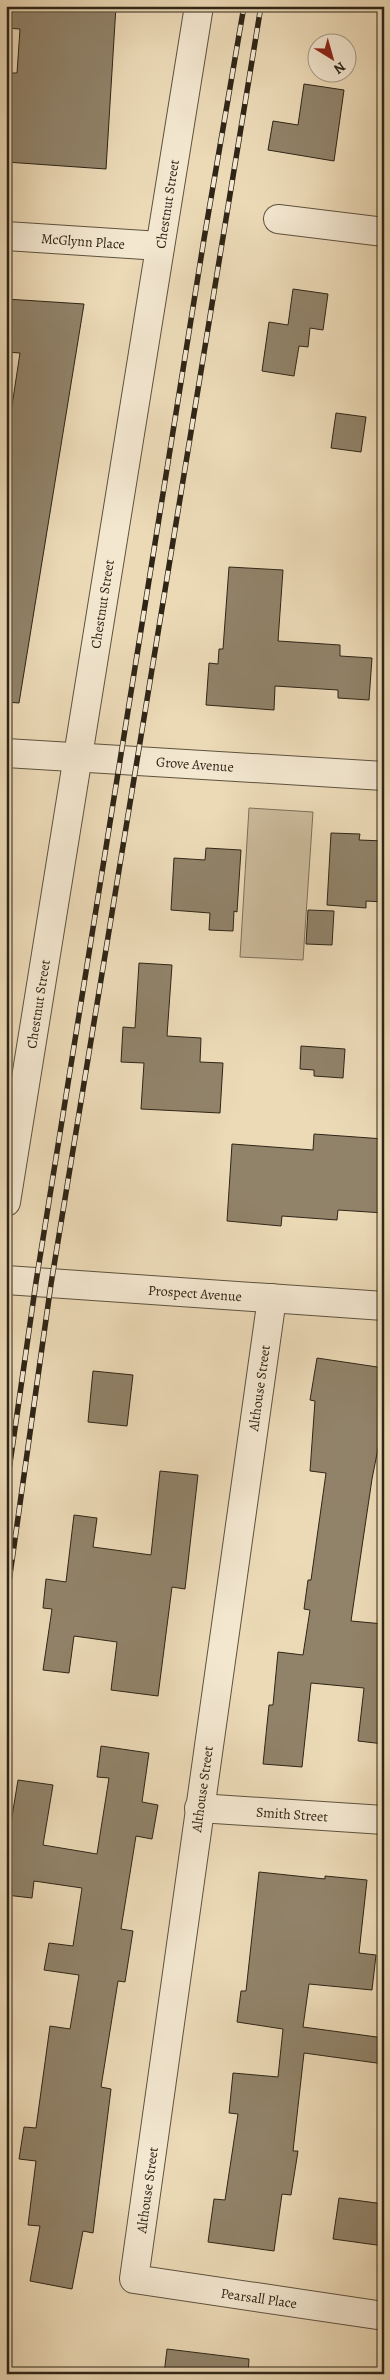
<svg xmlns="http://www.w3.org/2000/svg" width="390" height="2380" viewBox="0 0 390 2380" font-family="Alegreya,serif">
	<rect width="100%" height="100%" fill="#ecdab7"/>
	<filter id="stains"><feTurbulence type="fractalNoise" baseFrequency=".004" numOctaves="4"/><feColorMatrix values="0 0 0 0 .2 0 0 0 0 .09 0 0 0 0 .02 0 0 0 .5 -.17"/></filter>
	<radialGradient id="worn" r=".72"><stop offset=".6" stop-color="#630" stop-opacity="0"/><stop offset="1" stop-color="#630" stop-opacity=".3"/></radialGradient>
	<polygon fill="#ccbb9c" stroke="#7e705a" points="249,808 313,812 303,960 240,957"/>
	<g fill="#91836a" stroke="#2f2517">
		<polygon points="6,6 116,6 106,169 6,162 6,73 17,73 20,29 6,28"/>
		<polygon points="304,84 344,90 334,161 268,150 273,121 298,125"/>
		<polygon points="293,289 328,294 323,330 310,328 308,347 299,346 294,376 262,371 269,322 288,325"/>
		<polygon points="6,299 84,304 19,703 6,702 6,445 20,353 6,352"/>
		<polygon points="336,413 366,417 361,452 331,448"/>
		<polygon points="229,567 283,570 278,641 340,645 340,656 372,658 369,700 338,698 338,690 275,686 274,710 206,705 209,663 218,664 219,649 223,649"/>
		<polygon points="331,833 360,834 359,840 384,841 384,902 366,901 366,908 327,905"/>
		<polygon points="206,848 241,850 237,912 234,911 233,931 209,930 210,913 171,910 174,858 205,860"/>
		<polygon points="308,910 334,911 332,945 306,944"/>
		<polygon points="139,963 172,965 167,1036 201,1038 200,1062 223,1063 220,1113 141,1109 144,1063 121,1062 123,1027 135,1028"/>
		<polygon points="301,1046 345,1049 343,1078 314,1076 314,1070 300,1069"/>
		<polygon points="314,1134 384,1139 384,1213 338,1210 337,1220 282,1216 281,1226 227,1221 232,1144 313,1150"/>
		<polygon points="317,1358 384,1368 384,1418 372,1479 351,1621 384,1624 384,1744 358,1741 364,1688 311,1683 302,1767 263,1764 269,1705 273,1705 278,1652 303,1655 310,1610 304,1609 308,1580 311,1580 326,1473 310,1471 315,1401 310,1400"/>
		<polygon points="93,1371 133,1375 127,1426 88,1422"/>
		<polygon points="160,1471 198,1475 185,1589 172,1587 158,1696 111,1690 117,1642 74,1636 69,1673 43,1670 52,1609 43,1608 46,1579 66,1582 74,1515 97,1518 93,1547 151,1555"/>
		<polygon points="101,1746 149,1753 142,1802 158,1805 152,1839 136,1836 121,1929 133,1931 125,1982 118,1981 101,2087 111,2089 93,2233 83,2231 72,2289 30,2281 40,2226 28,2225 36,2161 19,2159 24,2127 36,2128 50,2026 70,2029 79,1975 44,1970 49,1943 73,1946 82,1888 34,1881 32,1898 6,1895 6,1853 18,1780 53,1785 43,1845 97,1854 109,1778 97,1777"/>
		<polygon points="259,1872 325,1879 325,1876 367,1880 359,1953 376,1955 372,1990 309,1984 303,2027 384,2038 384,2064 304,2053 293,2151 298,2151 291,2195 282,2194 274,2251 208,2242 214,2199 225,2200 238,2114 229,2113 233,2073 278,2077 283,2029 237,2022 241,1991 246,1991"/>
		<polygon points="339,2198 384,2204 384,2246 333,2239"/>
		<polygon points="167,2349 249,2359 248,2374 164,2374"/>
	</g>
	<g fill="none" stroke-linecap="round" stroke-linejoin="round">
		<defs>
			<g id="minor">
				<polyline points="278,219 384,232"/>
				<polyline points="6,236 160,246"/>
				<polyline points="6,753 384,776"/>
				<polyline points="6,1202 199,6"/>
				<polyline points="6,1280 384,1306"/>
				<polyline points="272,1298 134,2279 384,2316"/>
				<polyline points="199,1808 384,1820"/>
			</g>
		</defs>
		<use href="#minor" stroke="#5e523f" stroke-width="30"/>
		<use href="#minor" stroke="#f3e7d0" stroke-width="28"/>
		<defs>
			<g id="rail">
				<polyline points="6,1491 36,1282 204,239 244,6"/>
				<polyline points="6,1603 51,1284 261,6"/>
			</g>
		</defs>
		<use href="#rail" stroke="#2f2517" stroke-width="5.5"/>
		<use href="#rail" stroke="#f3e7d0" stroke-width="4" stroke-dasharray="11" stroke-linecap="butt"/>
	</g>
	<g text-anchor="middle" stroke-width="5" stroke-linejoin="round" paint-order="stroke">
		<g font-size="14" fill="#2f2517" stroke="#f3e7d0">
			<text transform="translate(167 204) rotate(-81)" y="5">Chestnut Street</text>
			<text transform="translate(83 241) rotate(4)" y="5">McGlynn Place</text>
			<text transform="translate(102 604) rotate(-81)" y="5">Chestnut Street</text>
			<text transform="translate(195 764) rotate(4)" y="5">Grove Avenue</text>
			<text transform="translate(38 1004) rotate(-81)" y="5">Chestnut Street</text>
			<text transform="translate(195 1293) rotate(4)" y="5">Prospect Avenue</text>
			<text transform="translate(259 1388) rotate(-82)" y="5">Althouse Street</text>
			<text transform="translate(202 1789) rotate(-82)" y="5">Althouse Street</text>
			<text transform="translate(292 1814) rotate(4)" y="5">Smith Street</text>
			<text transform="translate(147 2190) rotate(-82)" y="5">Althouse Street</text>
			<text transform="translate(259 2298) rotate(8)" y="5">Pearsall Place</text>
		</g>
	</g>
	<rect width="390" height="2380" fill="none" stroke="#ecdab7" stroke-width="25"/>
	<rect x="8" y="8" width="375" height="2365" fill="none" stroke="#2f2517" stroke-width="2.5"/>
	<rect x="12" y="12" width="365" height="2355" fill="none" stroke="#2f2517"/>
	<g transform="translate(332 58) rotate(143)"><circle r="24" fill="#f3e7d0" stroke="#a59986"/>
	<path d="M0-4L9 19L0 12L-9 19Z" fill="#8f2418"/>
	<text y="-8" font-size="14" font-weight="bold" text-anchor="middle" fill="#2f2517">N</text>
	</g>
	<rect width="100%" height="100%" filter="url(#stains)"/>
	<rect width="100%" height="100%" fill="url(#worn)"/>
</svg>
